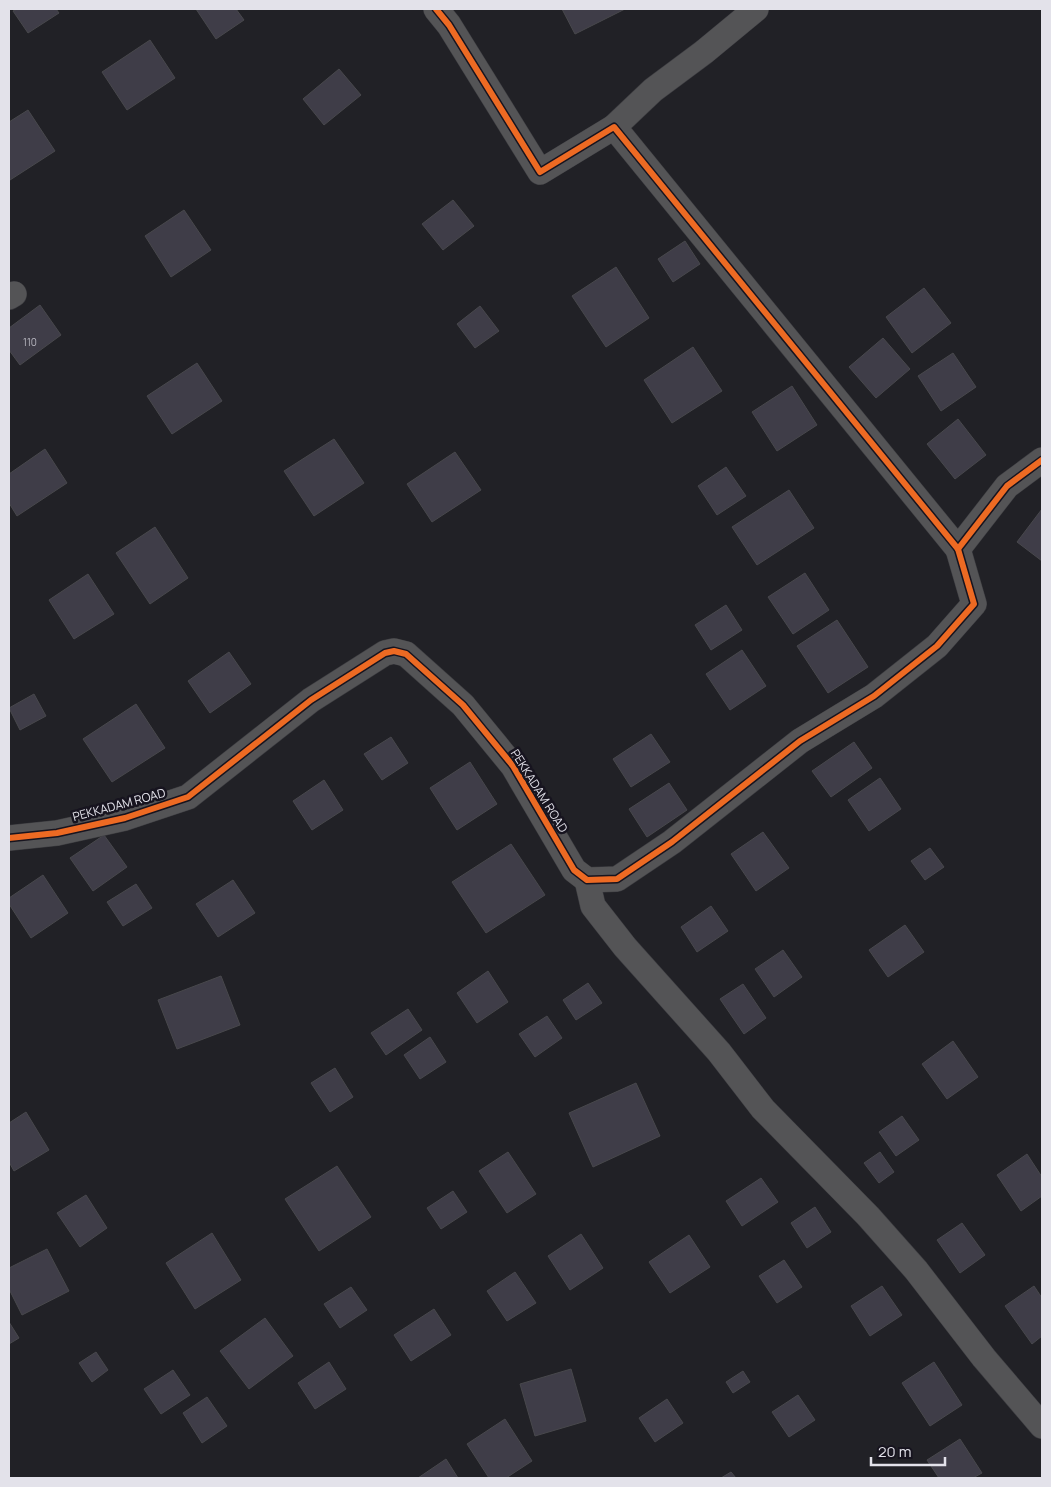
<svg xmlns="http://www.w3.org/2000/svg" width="1051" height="1487" viewBox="0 0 1051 1487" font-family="Manrope,sans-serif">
	<rect width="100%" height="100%" fill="#212126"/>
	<g fill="#3f3d48" stroke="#48484c">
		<polygon points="17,9 56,9 59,13 28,33 13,11"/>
		<polygon points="196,9 236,9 244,20 216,39"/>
		<polygon points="562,9 625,9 575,34"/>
		<polygon points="150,40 175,78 127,110 102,72"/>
		<polygon points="339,69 361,95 324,125 303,99"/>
		<polygon points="28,110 55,151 10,180 9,178 9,122"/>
		<polygon points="453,200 474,226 443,250 422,224"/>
		<polygon points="184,210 211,250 171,277 145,236"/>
		<polygon points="685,241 700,264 673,282 658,259"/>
		<polygon points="616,267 649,318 606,347 572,296"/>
		<polygon points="924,288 951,323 912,353 886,317"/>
		<polygon points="40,305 61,335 20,365 9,350 9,328"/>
		<polygon points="480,306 499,331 475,348 457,324"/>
		<polygon points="883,338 910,369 876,398 849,367"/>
		<polygon points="693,347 722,391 672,423 644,380"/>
		<polygon points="953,353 976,387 941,411 918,376"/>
		<polygon points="197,363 222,401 172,434 147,396"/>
		<polygon points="792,386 817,425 777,451 752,412"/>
		<polygon points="958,419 986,455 955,479 927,444"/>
		<polygon points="334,439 364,483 314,516 284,471"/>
		<polygon points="45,449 67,483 17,516 9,503 9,474"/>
		<polygon points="455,452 481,490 432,522 407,484"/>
		<polygon points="726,467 746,496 717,515 698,486"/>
		<polygon points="789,490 814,528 757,565 732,527"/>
		<polygon points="1042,509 1042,561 1017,542"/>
		<polygon points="155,527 188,578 150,604 116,553"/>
		<polygon points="805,573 829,610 793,634 768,597"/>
		<polygon points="88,574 114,614 74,639 49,600"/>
		<polygon points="726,605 742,630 711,650 695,625"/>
		<polygon points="837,620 868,667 828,693 797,646"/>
		<polygon points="742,650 766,686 730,710 706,674"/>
		<polygon points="229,652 251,684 210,713 188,681"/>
		<polygon points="34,694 46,716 20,730 9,708"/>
		<polygon points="136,704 165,748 112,782 83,739"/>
		<polygon points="651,734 670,762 631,787 613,759"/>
		<polygon points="391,737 408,763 382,780 364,754"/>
		<polygon points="854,742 872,768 831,797 812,771"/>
		<polygon points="470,762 497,804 457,830 430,788"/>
		<polygon points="880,778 901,809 869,831 848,800"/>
		<polygon points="324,780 343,810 312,830 293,801"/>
		<polygon points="669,783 687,810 647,837 629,809"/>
		<polygon points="763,832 789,868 756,891 731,854"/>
		<polygon points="104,835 127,867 93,891 70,858"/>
		<polygon points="511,844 545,895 486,933 452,882"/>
		<polygon points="930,848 944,867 925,880 911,861"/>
		<polygon points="43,875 68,913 31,938 9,904 9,898"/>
		<polygon points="233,880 255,913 218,937 196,904"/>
		<polygon points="136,884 152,908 123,926 107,902"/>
		<polygon points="711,906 728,931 697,952 681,927"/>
		<polygon points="905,925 924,952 888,977 869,950"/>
		<polygon points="783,950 802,977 774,997 755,969"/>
		<polygon points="488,971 508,1002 477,1023 457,993"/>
		<polygon points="221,976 240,1025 177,1049 158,1000"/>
		<polygon points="588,983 602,1003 576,1020 563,1000"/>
		<polygon points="743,984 766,1018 744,1034 720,999"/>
		<polygon points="408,1009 422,1030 386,1055 371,1033"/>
		<polygon points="547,1016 562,1038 535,1057 519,1034"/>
		<polygon points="430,1037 446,1062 420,1079 404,1055"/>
		<polygon points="953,1041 978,1077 947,1099 922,1064"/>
		<polygon points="335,1068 353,1097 330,1112 311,1083"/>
		<polygon points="636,1083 660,1136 593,1167 569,1113"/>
		<polygon points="26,1112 49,1150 14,1171 9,1162 9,1123"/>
		<polygon points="902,1116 919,1140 896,1156 879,1132"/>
		<polygon points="508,1152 536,1194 507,1213 479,1171"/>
		<polygon points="880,1152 894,1172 879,1183 864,1163"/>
		<polygon points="1027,1154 1042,1177 1042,1196 1021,1211 997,1175"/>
		<polygon points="337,1166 371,1217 319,1251 285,1199"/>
		<polygon points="761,1178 778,1202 742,1226 726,1201"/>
		<polygon points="453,1191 467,1212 441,1229 427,1208"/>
		<polygon points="86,1195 107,1228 80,1247 57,1213"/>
		<polygon points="815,1207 831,1232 807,1248 791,1223"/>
		<polygon points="962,1223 985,1255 960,1273 937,1240"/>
		<polygon points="212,1233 241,1280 195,1309 166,1263"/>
		<polygon points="581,1234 603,1268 570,1290 548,1256"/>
		<polygon points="689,1235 710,1267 670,1293 649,1262"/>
		<polygon points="47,1249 69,1291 22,1315 9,1289 9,1268"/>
		<polygon points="784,1260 802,1287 777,1303 759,1276"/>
		<polygon points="515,1272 536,1303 507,1321 487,1291"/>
		<polygon points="882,1286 902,1315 870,1336 851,1306"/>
		<polygon points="1034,1286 1042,1298 1042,1336 1032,1344 1005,1306"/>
		<polygon points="351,1287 367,1310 340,1328 324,1304"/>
		<polygon points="434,1309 451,1335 411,1361 394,1335"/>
		<polygon points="265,1318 293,1356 249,1389 220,1351"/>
		<polygon points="9,1322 19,1338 9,1344"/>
		<polygon points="96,1352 108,1370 92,1382 79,1363"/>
		<polygon points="329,1362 346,1389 315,1409 298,1383"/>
		<polygon points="934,1362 962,1405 930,1426 902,1383"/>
		<polygon points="571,1369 586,1421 535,1436 520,1384"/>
		<polygon points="173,1370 190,1395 161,1414 144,1389"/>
		<polygon points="743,1371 750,1382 733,1393 726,1382"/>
		<polygon points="798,1395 815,1420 789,1437 772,1412"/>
		<polygon points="207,1397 227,1426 202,1443 183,1413"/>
		<polygon points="667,1399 683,1423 655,1442 639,1418"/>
		<polygon points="505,1419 532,1461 506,1478 489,1478 467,1444"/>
		<polygon points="960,1439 982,1473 973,1478 939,1478 927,1460"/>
		<polygon points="446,1459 458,1478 418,1478"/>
		<polygon points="731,1472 736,1478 721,1478"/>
	</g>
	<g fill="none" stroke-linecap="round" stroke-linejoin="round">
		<defs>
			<g id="street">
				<polyline points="436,9 449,25 540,172 614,127 958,549 1007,486 1042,460"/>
				<polyline points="614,127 653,90 704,52 756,9"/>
				<polyline points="9,297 14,294"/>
				<polyline points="9,838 57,833 125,818 188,797 311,700 385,653 394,651 406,654 463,705 513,766 574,870 587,880 617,879 672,842 800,741 874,696 937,646 974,604 958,549"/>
				<polyline points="587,880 593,906 625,947 719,1052 763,1109 868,1216 916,1270 984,1358 1042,1426"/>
			</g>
		</defs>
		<use href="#street" stroke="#3d3d41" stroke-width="26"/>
		<use href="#street" stroke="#545456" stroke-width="25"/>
		<defs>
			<g id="cycleway">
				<polyline points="436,9 449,25 540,172 614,127 958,549 1007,486 1042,460"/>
				<polyline points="9,838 57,833 125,818 188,797 311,700 385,653 394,651 406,654 463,705 513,766 574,870 587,880 617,879 672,842 800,741 874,696 937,646 974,604 958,549"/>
			</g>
		</defs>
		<use href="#cycleway" stroke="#17141f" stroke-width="9"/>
		<use href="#cycleway" stroke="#ed6a23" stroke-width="6"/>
	</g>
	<g text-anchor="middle" stroke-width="5" stroke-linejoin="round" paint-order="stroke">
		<g font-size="10" fill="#bab9c2">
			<text x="30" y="346">110</text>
		</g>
		<g font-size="12" fill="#e3e2ea" stroke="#17141f">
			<text transform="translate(539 791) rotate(58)" y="4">PEKKADAM ROAD</text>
			<text transform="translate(119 805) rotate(-15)" y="4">PEKKADAM ROAD</text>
		</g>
	</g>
	<rect width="1051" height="1487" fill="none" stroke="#e3e2ea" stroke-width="20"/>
	<path d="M871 1457v8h74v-8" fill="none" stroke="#e3e2ea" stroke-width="2.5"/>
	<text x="878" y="1457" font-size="15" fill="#e3e2ea" stroke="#17141f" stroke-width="4" paint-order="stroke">20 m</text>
</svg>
